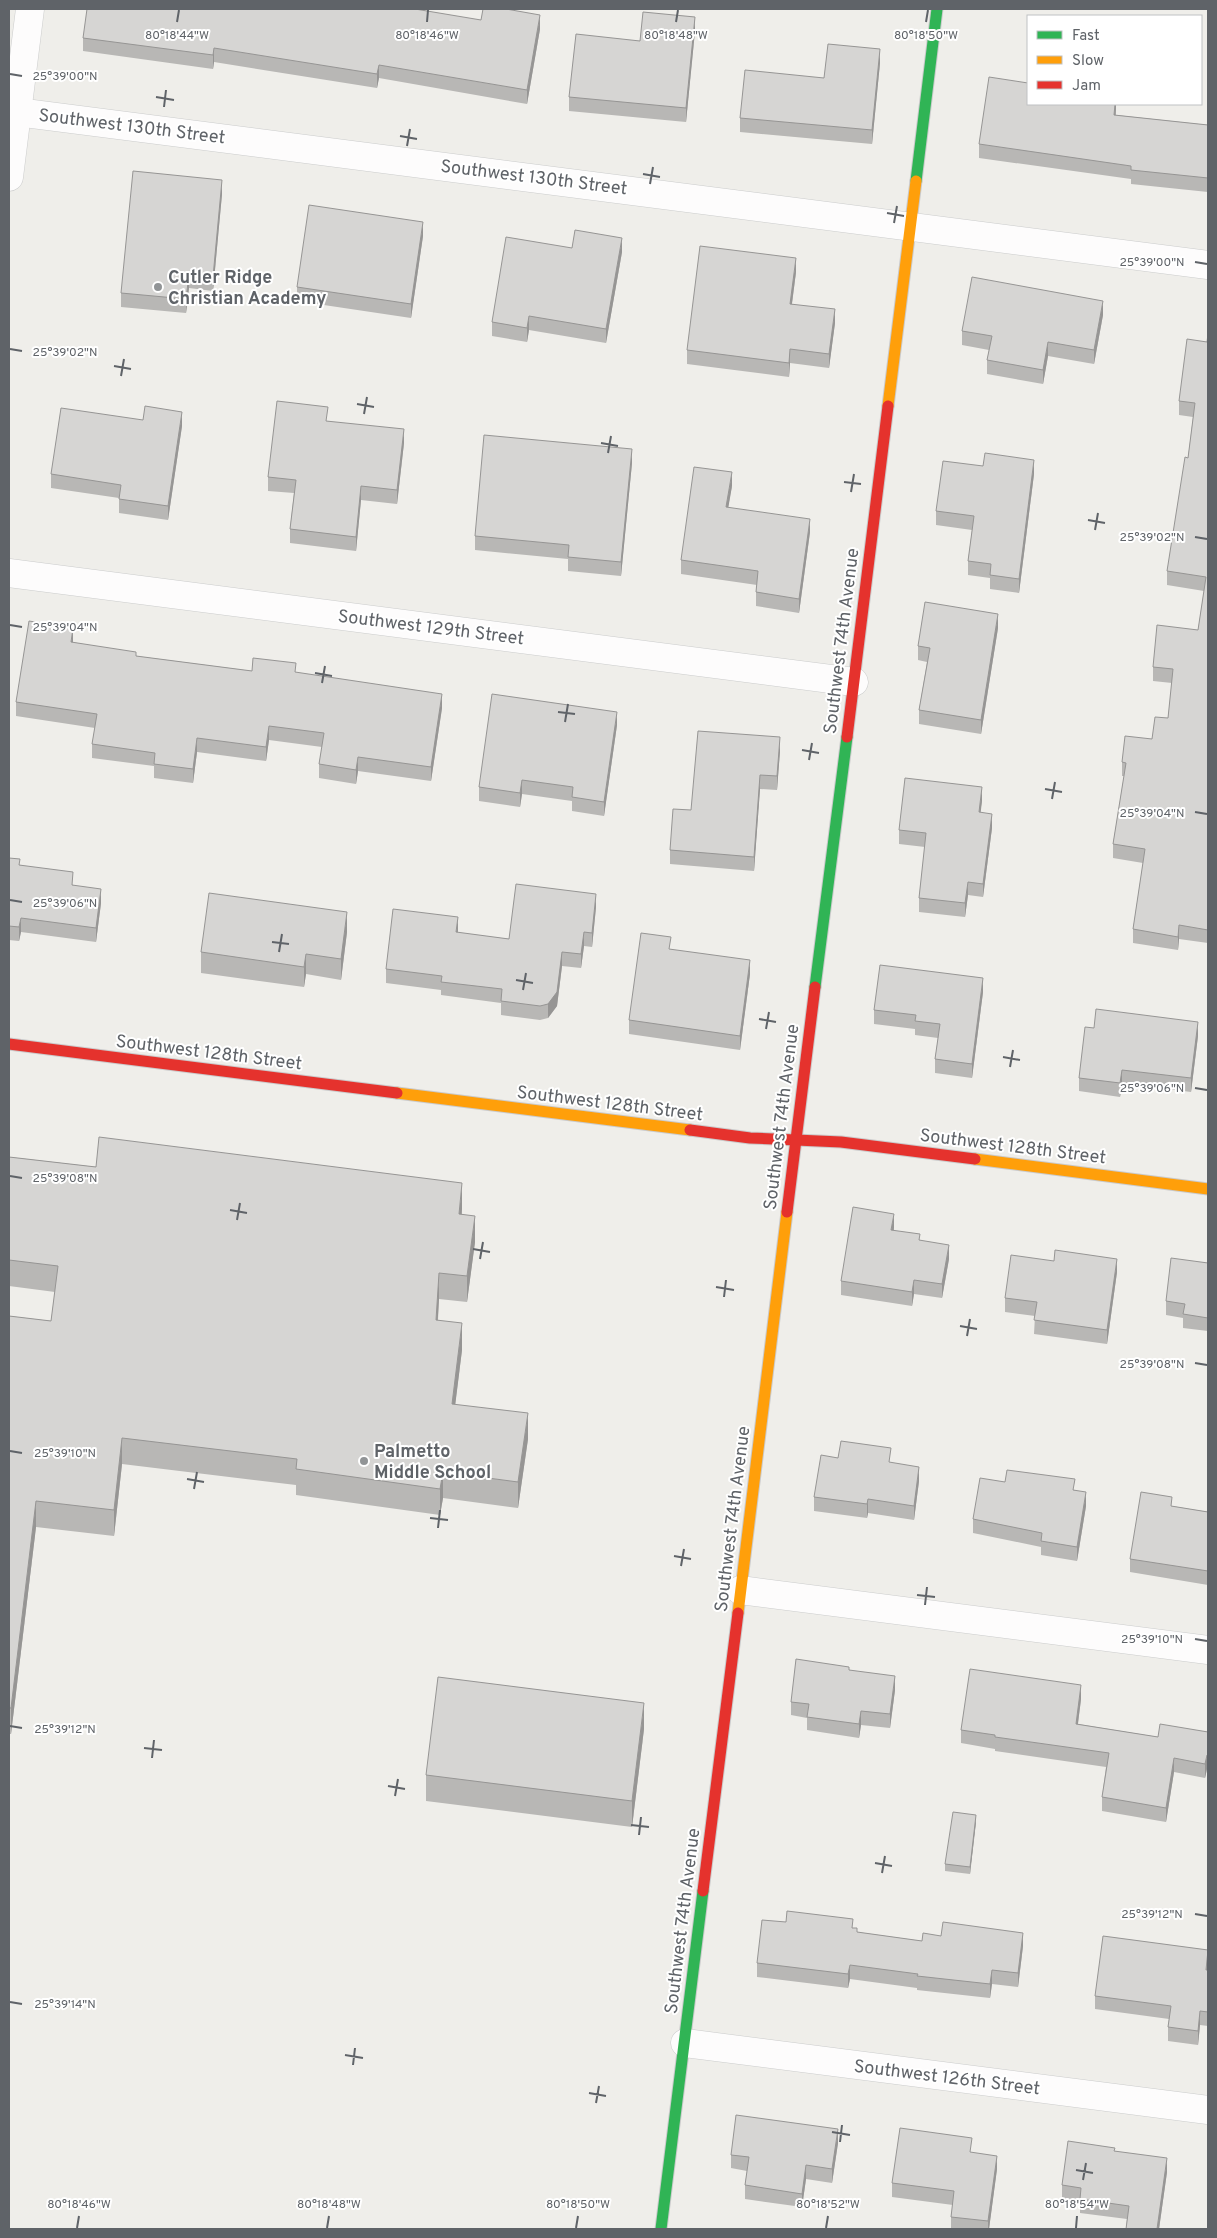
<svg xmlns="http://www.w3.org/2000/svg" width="1217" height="2238" viewBox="0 0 1217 2238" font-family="Overpass,sans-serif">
	<rect width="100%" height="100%" fill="#efeeea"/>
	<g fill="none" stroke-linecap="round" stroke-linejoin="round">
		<defs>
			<g id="street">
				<polyline points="9,111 1208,265"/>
				<polyline points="9,177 30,9"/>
				<polyline points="9,573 854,682"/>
				<polyline points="740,1590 1208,1650"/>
				<polyline points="685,2043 1208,2110"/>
			</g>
			<g id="fast">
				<polyline points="916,181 937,9"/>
				<polyline points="815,987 847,737"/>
				<polyline points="661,2229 703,1891"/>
			</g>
			<g id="slow">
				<polyline points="888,406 916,181"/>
				<polyline points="397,1093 690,1130"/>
				<polyline points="975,1159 1208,1189"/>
				<polyline points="738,1613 787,1212"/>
			</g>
			<g id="jam">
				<polyline points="847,737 888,406"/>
				<polyline points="9,1044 397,1093"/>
				<polyline points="690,1130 750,1138 841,1142 975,1159"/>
				<polyline points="787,1212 815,987"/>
				<polyline points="703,1891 738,1613"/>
			</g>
		</defs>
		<use href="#street" stroke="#cbcccc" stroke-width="29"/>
		<use href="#fast" stroke="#cacacb" stroke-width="13"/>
		<use href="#slow" stroke="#cacacb" stroke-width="13"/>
		<use href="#jam" stroke="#cacacb" stroke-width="13"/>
		<use href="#street" stroke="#fdfcfc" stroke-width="28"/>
		<use href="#fast" stroke="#30b455" stroke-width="11"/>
		<use href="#slow" stroke="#ff9f0a" stroke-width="11"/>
		<use href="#jam" stroke="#e5322d" stroke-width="11"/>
	</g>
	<g fill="#b8b7b5">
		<polygon points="481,20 540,29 527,104 379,78 377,88 214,62 213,69 83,51 83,38"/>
		<polygon points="695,31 686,122 569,111 569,97 640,41"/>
		<polygon points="880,63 872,144 740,132 740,118 824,78"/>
		<polygon points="1116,104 1116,115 1208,125 1208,192 1131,184 1131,179 979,158 979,144"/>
		<polygon points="222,194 213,291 189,288 186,313 121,307 121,293"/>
		<polygon points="423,236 411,318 297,301 297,287"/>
		<polygon points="572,248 622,252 606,343 529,330 527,342 492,336 492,322"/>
		<polygon points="796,272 792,304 835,323 829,368 790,363 789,377 687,364 687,350"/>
		<polygon points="1103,315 1094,364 1048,356 1043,384 987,374 987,360 989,350 962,345 962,331"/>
		<polygon points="1208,334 1208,943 1179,939 1178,950 1133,943 1133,929 1143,863 1113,858 1113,844 1124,776 1122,776 1122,762 1152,739 1168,718 1172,683 1153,681 1153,667 1198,630 1204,591 1167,585 1167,571 1188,458 1193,417 1179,415 1179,401 1207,342"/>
		<polygon points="328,421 404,443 397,504 361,500 356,551 290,543 290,529 294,493 268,491 268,477"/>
		<polygon points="182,426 168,520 119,513 119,498 51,488 51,474"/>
		<polygon points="632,463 621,576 568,571 568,559 475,550 475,536"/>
		<polygon points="1034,474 1019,593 990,589 990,578 968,575 968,561 972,530 936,525 936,511"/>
		<polygon points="732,486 728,507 810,532 799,613 756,606 756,592 757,585 681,574 681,560"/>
		<polygon points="998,628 981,734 919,724 919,710 927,662 918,660 918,646"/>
		<polygon points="73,642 136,656 252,671 296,673 442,708 431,781 358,771 356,784 319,778 319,764 322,747 269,740 266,761 197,752 193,783 154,778 154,766 92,758 92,744 95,728 16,716 16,702"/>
		<polygon points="617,725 604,816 572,811 572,801 522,794 520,807 479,801 479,787"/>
		<polygon points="780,751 777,790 760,789 754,871 670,864 670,850 691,810"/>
		<polygon points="982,801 980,813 992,828 983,897 968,895 965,917 919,912 919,898 925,847 899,844 899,830"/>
		<polygon points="9,858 20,865 73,885 101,903 96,942 21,932 19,941 9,940"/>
		<polygon points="596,907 592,947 584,946 581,968 562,966 557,1006 548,1018 540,1020 501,1015 501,1003 441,995 441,990 386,983 386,969 458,933 509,939"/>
		<polygon points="347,932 341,980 306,974 304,987 201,973 201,952"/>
		<polygon points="671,949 750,974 740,1050 629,1034 629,1020"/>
		<polygon points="983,992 972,1078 935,1073 935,1059 938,1038 915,1035 915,1029 874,1024 874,1010"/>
		<polygon points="1094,1028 1198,1036 1191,1092 1122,1083 1120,1097 1079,1091 1079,1078"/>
		<polygon points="9,1157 462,1209 462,1214 475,1242 467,1302 439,1299 438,1320 462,1350 455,1405 528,1439 518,1508 443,1498 440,1515 296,1495 296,1485 122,1464 114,1536 36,1527 11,1734 9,1734 9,1316 51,1321 55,1292 9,1286"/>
		<polygon points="894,1228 894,1230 920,1240 949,1259 942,1298 914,1294 912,1306 841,1295 841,1281"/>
		<polygon points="1208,1263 1208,1331 1183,1328 1183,1318 1166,1315 1166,1301"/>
		<polygon points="1117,1272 1107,1344 1034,1334 1035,1316 1005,1312 1005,1298"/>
		<polygon points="838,1458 891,1463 919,1481 914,1520 868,1513 867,1518 814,1511 814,1497"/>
		<polygon points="1005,1482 1075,1490 1086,1506 1077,1561 1041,1555 1041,1547 973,1533 973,1519"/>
		<polygon points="1172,1506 1208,1512 1208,1585 1130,1572 1130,1559"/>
		<polygon points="849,1670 895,1690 890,1728 861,1725 859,1738 807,1730 807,1718 791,1715 791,1702"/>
		<polygon points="1081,1699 1078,1724 1158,1737 1208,1732 1208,1769 1207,1769 1205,1778 1174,1772 1166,1822 1102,1811 1102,1797 1106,1767 995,1751 995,1749 961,1743 961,1730"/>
		<polygon points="644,1729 632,1827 426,1801 426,1775"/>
		<polygon points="976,1822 970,1874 945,1871 945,1864"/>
		<polygon points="786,1922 853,1928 857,1932 922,1941 1023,1946 1018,1987 992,1984 990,1998 917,1990 917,1988 850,1979 848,1988 757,1977 757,1963"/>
		<polygon points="1208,1950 1208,2026 1200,2025 1198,2045 1168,2041 1168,2027 1169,2019 1095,2009 1095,1996"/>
		<polygon points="838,2143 832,2183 806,2179 802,2207 745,2199 745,2185 747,2171 731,2168 731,2155"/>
		<polygon points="1115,2151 1167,2172 1159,2229 1126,2229 1127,2219 1080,2213 1080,2202 1062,2199 1062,2185"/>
		<polygon points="972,2153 997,2169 989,2229 951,2229 951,2217 953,2205 892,2197 892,2183"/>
	</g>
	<g fill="#969594">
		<polygon points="540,15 540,29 527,104 527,90"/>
		<polygon points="695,17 695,31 686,122 686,108"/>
		<polygon points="214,48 214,62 213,69 213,55"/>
		<polygon points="880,49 880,63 872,144 872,130"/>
		<polygon points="379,65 379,78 377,88 377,74"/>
		<polygon points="1115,104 1116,104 1116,109 1114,129 1114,115"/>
		<polygon points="222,180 222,194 213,291 213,277"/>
		<polygon points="423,222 423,236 411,318 411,304"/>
		<polygon points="622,238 622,252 606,343 606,329"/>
		<polygon points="796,258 796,272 790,318 790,304"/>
		<polygon points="189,274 189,288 186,313 186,299"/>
		<polygon points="1103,301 1103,315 1094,364 1094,350"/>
		<polygon points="835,309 835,323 829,368 829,354"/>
		<polygon points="529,316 529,330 527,342 527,328"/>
		<polygon points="1048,342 1048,356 1043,384 1043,370"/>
		<polygon points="790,349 790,363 789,377 789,363"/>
		<polygon points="182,412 182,426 168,520 168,506"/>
		<polygon points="404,429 404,443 397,504 397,490"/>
		<polygon points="632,449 632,463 621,576 621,562"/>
		<polygon points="1034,460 1034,474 1019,593 1019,579"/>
		<polygon points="732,472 732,486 726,521 726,507"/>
		<polygon points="361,486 361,500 356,551 356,537"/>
		<polygon points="810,519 810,532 799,613 799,599"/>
		<polygon points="998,614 998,628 981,734 981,720"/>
		<polygon points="73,628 73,642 71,656 71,642"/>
		<polygon points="442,694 442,708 431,781 431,767"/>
		<polygon points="617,712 617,725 604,816 604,802"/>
		<polygon points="269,726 269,740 266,761 266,747"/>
		<polygon points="780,737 780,751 777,790 777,776"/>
		<polygon points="197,738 197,752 193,783 193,769"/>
		<polygon points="358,757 358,771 356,784 356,770"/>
		<polygon points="760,775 760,789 754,871 754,857"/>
		<polygon points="522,780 522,794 520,807 520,793"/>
		<polygon points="982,787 982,801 979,826 979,812"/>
		<polygon points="992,814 992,828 983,897 983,884"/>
		<polygon points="968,882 968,895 965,917 965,903"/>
		<polygon points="101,889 101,903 96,942 96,928"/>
		<polygon points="596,894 596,907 592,947 592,933"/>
		<polygon points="347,912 347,932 341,980 341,959"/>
		<polygon points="458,917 458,931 456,946 456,932"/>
		<polygon points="21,918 21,932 19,941 19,927"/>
		<polygon points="1179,925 1179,939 1178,950 1178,937"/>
		<polygon points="584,932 584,946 581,968 581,954"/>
		<polygon points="562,952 562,966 557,1006 548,1018 548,1004"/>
		<polygon points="306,954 306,974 304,987 304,967"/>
		<polygon points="750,960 750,974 740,1050 740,1036"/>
		<polygon points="983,978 983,992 972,1078 972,1064"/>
		<polygon points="1198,1022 1198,1036 1191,1092 1191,1078"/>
		<polygon points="1122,1070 1122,1083 1120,1097 1120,1083"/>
		<polygon points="462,1183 462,1209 459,1240 459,1214"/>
		<polygon points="894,1214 894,1228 891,1244 891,1230"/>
		<polygon points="475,1216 475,1242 467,1302 467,1276"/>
		<polygon points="949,1245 949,1259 942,1298 942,1284"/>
		<polygon points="1117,1259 1117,1272 1107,1344 1107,1330"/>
		<polygon points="439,1273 439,1299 436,1346 436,1320"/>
		<polygon points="914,1280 914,1294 912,1306 912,1292"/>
		<polygon points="462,1323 462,1350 452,1431 452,1404"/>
		<polygon points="528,1413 528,1439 518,1508 518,1482"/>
		<polygon points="122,1438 122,1464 114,1536 114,1510"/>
		<polygon points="919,1467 919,1481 914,1520 914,1506"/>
		<polygon points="443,1472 443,1498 440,1515 440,1489"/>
		<polygon points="1086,1492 1086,1506 1077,1561 1077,1547"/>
		<polygon points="868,1499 868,1513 867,1518 867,1504"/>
		<polygon points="36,1501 36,1527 11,1734 11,1708"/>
		<polygon points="895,1676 895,1690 890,1728 890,1714"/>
		<polygon points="1081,1685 1081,1699 1076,1738 1076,1724"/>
		<polygon points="644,1703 644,1729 632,1827 632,1801"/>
		<polygon points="861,1711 861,1725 859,1738 859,1724"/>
		<polygon points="1207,1755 1207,1769 1205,1778 1205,1764"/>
		<polygon points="1174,1758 1174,1772 1166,1822 1166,1808"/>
		<polygon points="976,1815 976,1822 970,1874 970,1867"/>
		<polygon points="1023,1933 1023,1946 1018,1987 1018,1973"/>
		<polygon points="1208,1952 1208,1966 1206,1984 1206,1970"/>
		<polygon points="850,1965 850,1979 848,1988 848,1974"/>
		<polygon points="992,1970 992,1984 990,1998 990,1984"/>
		<polygon points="1200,2011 1200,2025 1198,2045 1198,2031"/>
		<polygon points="838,2129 838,2143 832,2183 832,2169"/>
		<polygon points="997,2156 997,2169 989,2229 988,2229 988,2221"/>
		<polygon points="1167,2158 1167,2172 1159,2229 1157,2229"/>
		<polygon points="806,2165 806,2179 802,2207 802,2194"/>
	</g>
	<g fill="#d6d5d3" stroke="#969594">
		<polygon points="87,9 415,9 481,20 483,9 506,9 540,15 527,90 379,65 377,74 214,48 213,55 83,38"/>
		<polygon points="643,12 695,17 686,108 569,97 576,34 640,41"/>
		<polygon points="828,44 880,49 872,130 740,118 745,70 824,78"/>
		<polygon points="989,77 1028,83 1028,104 1115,104 1114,115 1208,125 1208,178 1131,170 1131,166 979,144"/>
		<polygon points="133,171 222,180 213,277 189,274 186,299 121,293"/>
		<polygon points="309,205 423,222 411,304 297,287"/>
		<polygon points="575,230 622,238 606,329 529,316 527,328 492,322 506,237 572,248"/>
		<polygon points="700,246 796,258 790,304 835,309 829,354 790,349 789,363 687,350"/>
		<polygon points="972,277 1103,301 1094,350 1048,342 1043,370 987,360 992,336 962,331"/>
		<polygon points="1208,334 1208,930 1179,925 1178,937 1133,929 1145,849 1113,844 1126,763 1122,762 1125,736 1152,739 1155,717 1168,718 1173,669 1153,667 1157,625 1198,630 1206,577 1167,571 1185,457 1188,458 1195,403 1179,401 1187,339 1207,342"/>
		<polygon points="277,401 328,407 326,421 404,429 397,490 361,486 356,537 290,529 296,480 268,477"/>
		<polygon points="145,406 182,412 168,506 119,499 121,485 51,474 61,408 143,420"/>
		<polygon points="484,435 632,449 621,562 568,557 569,545 475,536"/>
		<polygon points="985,453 1034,460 1019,579 990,575 991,564 968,561 974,516 936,511 943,461 983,466"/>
		<polygon points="694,467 732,472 726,507 810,519 799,599 756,592 758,571 681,560"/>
		<polygon points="925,602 998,614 981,720 919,710 930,648 918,646"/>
		<polygon points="29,621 73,628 71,642 136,652 136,656 252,671 253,658 296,663 295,672 442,694 431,767 358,757 356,770 319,764 324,733 269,726 266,747 197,738 193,769 154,764 155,753 92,744 97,714 16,702"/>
		<polygon points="492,694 617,712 604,802 572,797 573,787 522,780 520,793 479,787"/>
		<polygon points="698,731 780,737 777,776 760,775 754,857 670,850 673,809 691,810"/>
		<polygon points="905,778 982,787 979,812 992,814 983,884 968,882 965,903 919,898 926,833 899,830"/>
		<polygon points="9,858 20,859 19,865 73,872 72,885 101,889 96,928 21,918 19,927 9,926"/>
		<polygon points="516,884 596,894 592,933 584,932 581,954 562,952 557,992 548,1004 540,1006 501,1001 502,989 441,982 442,976 386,969 393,909 458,917 456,932 509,939"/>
		<polygon points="209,893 347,912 341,959 306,954 304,967 201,952"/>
		<polygon points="641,933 671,937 669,949 750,960 740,1036 629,1020"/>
		<polygon points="880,965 983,978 972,1064 935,1059 940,1024 915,1021 916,1015 874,1010"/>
		<polygon points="1096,1009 1198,1022 1191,1078 1122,1070 1120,1083 1079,1078 1085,1027 1094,1028"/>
		<polygon points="99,1137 462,1183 459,1214 475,1216 467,1276 439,1273 436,1320 462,1323 452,1404 528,1413 518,1482 443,1472 440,1489 296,1469 297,1459 122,1438 114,1510 36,1501 11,1708 9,1708 9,1316 51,1321 58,1266 9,1260 9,1157 96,1167"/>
		<polygon points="853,1207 894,1214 891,1230 920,1234 919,1240 949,1245 942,1284 914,1280 912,1292 841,1281"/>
		<polygon points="1055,1250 1117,1259 1107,1330 1034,1320 1037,1302 1005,1298 1011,1255 1054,1261"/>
		<polygon points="1171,1258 1208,1263 1208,1318 1183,1314 1185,1304 1166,1301"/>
		<polygon points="841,1441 891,1448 889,1462 919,1467 914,1506 868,1499 867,1504 814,1497 821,1455 838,1458"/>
		<polygon points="1007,1470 1075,1479 1073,1490 1086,1492 1077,1547 1041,1541 1042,1533 973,1519 980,1478 1005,1482"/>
		<polygon points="1141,1492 1172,1497 1171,1506 1208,1512 1208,1571 1130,1559"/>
		<polygon points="796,1659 849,1667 849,1670 895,1676 890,1714 861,1711 859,1724 807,1717 809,1704 791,1702"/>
		<polygon points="970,1669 1081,1685 1076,1724 1158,1737 1160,1724 1208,1732 1208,1755 1207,1755 1205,1764 1174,1758 1166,1808 1102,1797 1109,1753 995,1737 995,1735 961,1730"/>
		<polygon points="438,1677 644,1703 632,1801 426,1775"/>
		<polygon points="953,1812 976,1815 970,1867 945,1864"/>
		<polygon points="787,1911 853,1919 852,1928 857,1928 857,1932 922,1941 923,1933 941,1936 943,1922 1023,1933 1018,1973 992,1970 990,1984 917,1976 918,1974 850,1965 848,1974 757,1963 762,1920 786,1922"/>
		<polygon points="1103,1936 1208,1950 1206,1970 1208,1970 1208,2012 1200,2011 1198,2031 1168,2027 1171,2006 1095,1996"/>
		<polygon points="736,2115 838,2129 832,2169 806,2165 802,2194 745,2185 749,2157 731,2155"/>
		<polygon points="900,2128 972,2138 970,2152 997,2156 988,2221 951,2217 954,2191 892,2183"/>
		<polygon points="1068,2141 1115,2148 1114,2151 1167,2158 1157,2229 1126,2229 1129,2206 1080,2199 1081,2188 1062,2185"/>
	</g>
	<path fill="none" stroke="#5f6368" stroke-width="2" d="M177,22L179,10M427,22L428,10M676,22L678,10M926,22L928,10M10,74L22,76M156,97L174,100M164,107L166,90M400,136L417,139M407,146L410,129M643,174L660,177M650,184L653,167M887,213L904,216M894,223L897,206M1195,262L1207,264M10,349L22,351M114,366L131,369M121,376L124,359M357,404L374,407M364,414L367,397M601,443L618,446M608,453L611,436M844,482L861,484M851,492L854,474M1088,520L1105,523M1095,530L1098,513M1195,537L1207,539M10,625L22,627M315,673L332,676M322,683L325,666M558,712L575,714M565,722L568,704M802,750L819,753M809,760L812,743M1045,789L1062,792M1052,799L1055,782M1195,812L1207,814M10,900L22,902M272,942L289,944M279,952L282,934M516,980L533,983M523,990L526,973M759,1019L776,1022M766,1029L769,1012M1003,1057L1020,1060M1010,1067L1013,1050M1195,1088L1207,1090M10,1176L22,1178M230,1210L247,1213M237,1220L240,1203M473,1249L490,1252M480,1259L483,1242M716,1287L734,1290M724,1297L726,1280M960,1326L977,1329M967,1336L970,1319M1195,1363L1207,1365M10,1451L22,1453M187,1479L204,1482M194,1489L197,1472M430,1518L448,1520M438,1528L440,1510M674,1556L691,1559M681,1566L684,1549M917,1595L935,1597M925,1605L927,1587M1195,1639L1207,1641M10,1726L22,1728M144,1748L162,1750M152,1758L154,1740M388,1786L405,1789M395,1796L398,1779M631,1825L649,1827M639,1835L641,1817M875,1863L892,1866M882,1873L885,1856M1195,1914L1207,1916M10,2002L22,2004M345,2055L363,2058M353,2065L355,2048M589,2093L606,2096M596,2103L599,2086M832,2132L850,2135M840,2142L842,2125M1076,2170L1093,2173M1083,2180L1086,2163M77,2228L79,2216M327,2228L329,2216M576,2228L578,2216M826,2228L828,2216M1076,2228L1077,2216"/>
	<g fill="#919496" stroke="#fff" stroke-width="2">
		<circle cx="158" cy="287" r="5"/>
		<circle cx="364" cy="1461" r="5"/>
	</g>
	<g text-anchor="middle" stroke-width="4" stroke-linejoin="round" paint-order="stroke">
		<g font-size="18" fill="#5f6368" stroke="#fff">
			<text transform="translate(132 126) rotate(7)" y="6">Southwest 130th Street</text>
			<text transform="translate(534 177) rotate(7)" y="6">Southwest 130th Street</text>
			<text transform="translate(431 627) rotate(7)" y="6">Southwest 129th Street</text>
			<text transform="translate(841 641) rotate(-83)" y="6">Southwest 74th Avenue</text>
			<text transform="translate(209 1052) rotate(7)" y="6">Southwest 128th Street</text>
			<text transform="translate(610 1103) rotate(7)" y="6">Southwest 128th Street</text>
			<text transform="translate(781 1117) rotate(-83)" y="6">Southwest 74th Avenue</text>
			<text transform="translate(1013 1146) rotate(7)" y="6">Southwest 128th Street</text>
			<text transform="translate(732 1519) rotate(-83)" y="6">Southwest 74th Avenue</text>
			<text transform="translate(682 1921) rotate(-83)" y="6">Southwest 74th Avenue</text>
			<text transform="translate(947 2077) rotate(7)" y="6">Southwest 126th Street</text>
		</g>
		<g font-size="18" font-weight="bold" fill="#5f6368" stroke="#fff" text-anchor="start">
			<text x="168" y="283">Cutler Ridge<tspan x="168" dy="21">Christian Academy</tspan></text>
			<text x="374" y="1457">Palmetto<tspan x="374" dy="21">Middle School</tspan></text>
		</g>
	</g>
	<g font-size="12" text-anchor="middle" fill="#5f6368" stroke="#fff" stroke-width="4" stroke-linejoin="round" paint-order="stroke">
		<text x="177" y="39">80°18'44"W</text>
		<text x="427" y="39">80°18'46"W</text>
		<text x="676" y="39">80°18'48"W</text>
		<text x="926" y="39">80°18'50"W</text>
		<text x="65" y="80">25°39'00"N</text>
		<text x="1152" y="266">25°39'00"N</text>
		<text x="65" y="356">25°39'02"N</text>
		<text x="1152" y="541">25°39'02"N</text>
		<text x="65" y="631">25°39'04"N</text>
		<text x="1152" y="817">25°39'04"N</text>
		<text x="65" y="907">25°39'06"N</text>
		<text x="1152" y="1092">25°39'06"N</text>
		<text x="65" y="1182">25°39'08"N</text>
		<text x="1152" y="1368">25°39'08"N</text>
		<text x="65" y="1457">25°39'10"N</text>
		<text x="1152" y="1643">25°39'10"N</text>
		<text x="65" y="1733">25°39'12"N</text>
		<text x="1152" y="1918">25°39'12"N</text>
		<text x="65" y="2008">25°39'14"N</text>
		<text x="79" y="2208">80°18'46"W</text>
		<text x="329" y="2208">80°18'48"W</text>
		<text x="578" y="2208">80°18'50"W</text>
		<text x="828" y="2208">80°18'52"W</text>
		<text x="1077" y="2208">80°18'54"W</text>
	</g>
	<rect width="1217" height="2238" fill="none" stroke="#5f6368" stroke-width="20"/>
	<rect x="1027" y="15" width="175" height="90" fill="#ffffff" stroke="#bfc1c3"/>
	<rect x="1037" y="31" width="25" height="8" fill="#30b455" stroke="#bfc1c3"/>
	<text x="1072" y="40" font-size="15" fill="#5f6368">Fast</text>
	<rect x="1037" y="56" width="25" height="8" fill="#ff9f0a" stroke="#bfc1c3"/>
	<text x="1072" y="65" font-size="15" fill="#5f6368">Slow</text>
	<rect x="1037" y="81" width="25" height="8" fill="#e5322d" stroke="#bfc1c3"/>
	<text x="1072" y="90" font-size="15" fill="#5f6368">Jam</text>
</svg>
